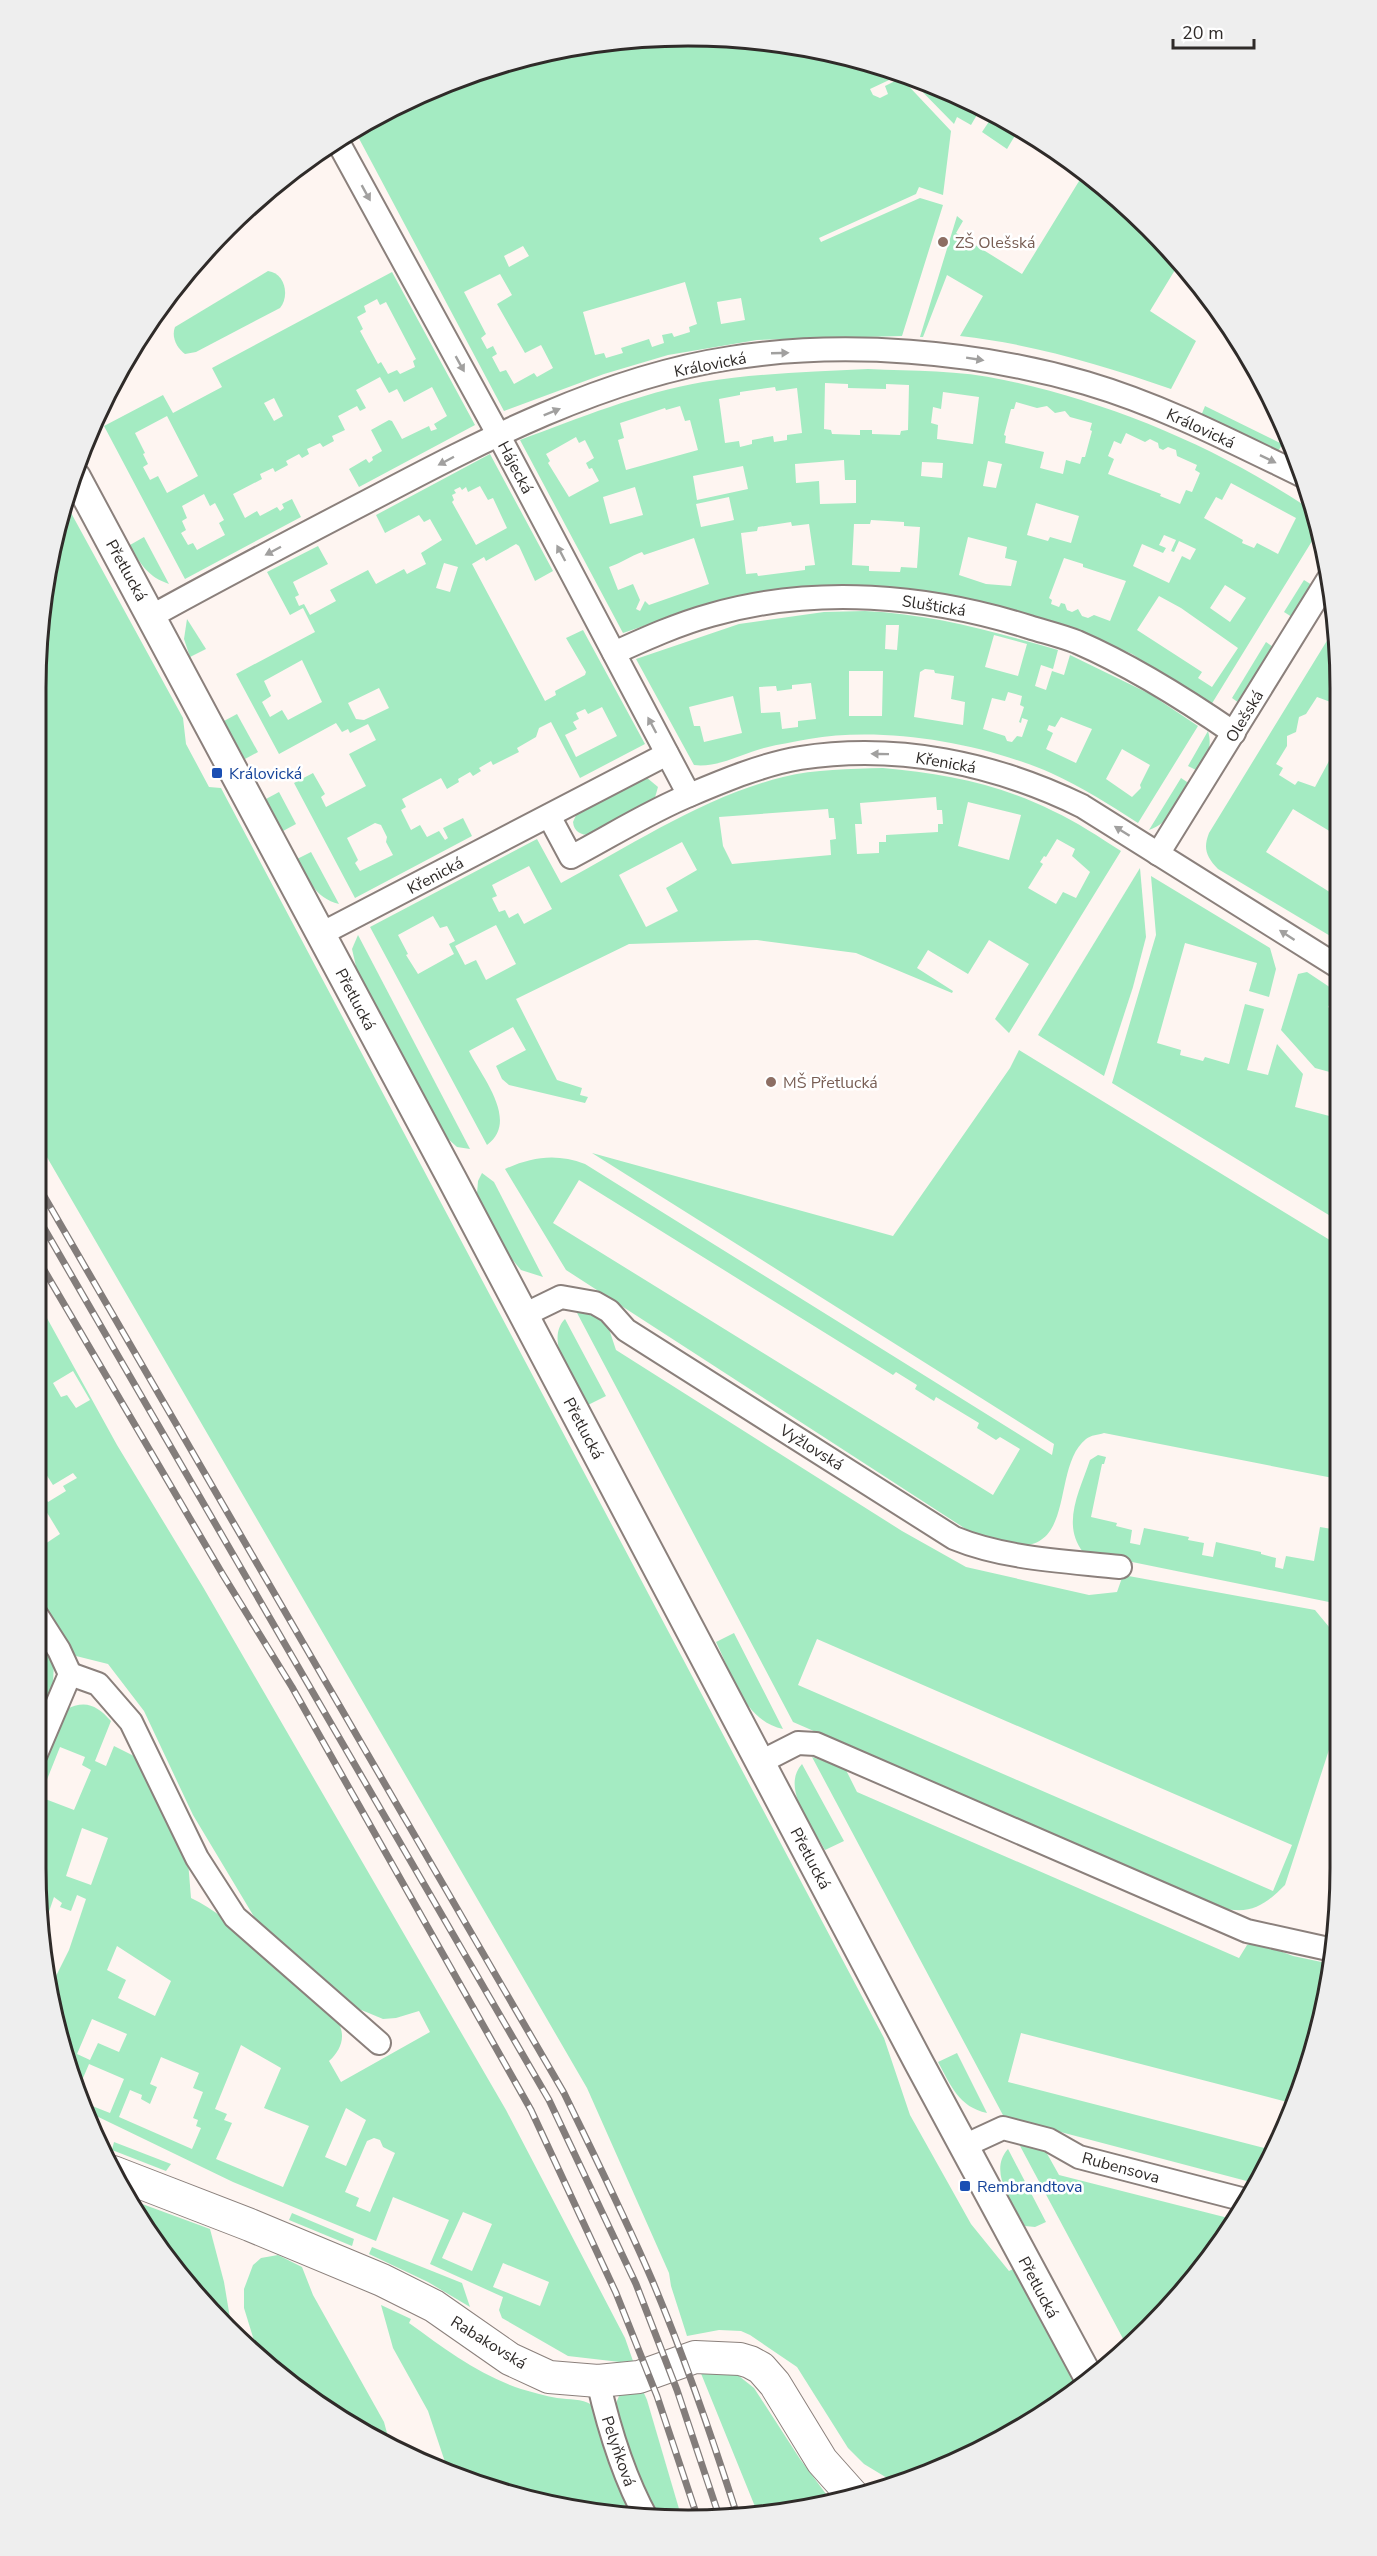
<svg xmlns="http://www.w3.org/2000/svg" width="1377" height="2556" viewBox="0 0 1377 2556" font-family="'Nunito Sans',sans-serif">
	<rect width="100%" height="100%" fill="#fef5f1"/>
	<g fill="#a4ebc2" fill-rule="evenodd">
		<path d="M645,37L773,42L904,73L870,89L873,95L880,98L888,94L885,86L901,78L951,131L943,195L919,187L916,194L819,238L821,242L920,198L943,205L902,336L757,340L668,355L604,374L504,411L355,131L400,103L519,58ZM523,246L529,256L509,267L504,256ZM500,274L512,295L497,304L525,353L541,345L553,368L537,377L534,373L514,384L506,370L500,372L492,357L497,354L493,346L487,349L481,338L486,334L464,292ZM685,282L697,324L689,327L690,332L674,337L672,333L662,335L664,343L652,347L649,339L621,348L623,353L606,358L604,353L595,355L583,312ZM741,298L745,320L721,324L717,302Z"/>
		<polygon points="905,74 981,108 971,125 957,117 954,124"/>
		<polygon points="994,114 1020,127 1007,149 982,132"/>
		<path d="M1084,173L1119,198L1178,265L1150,311L1196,341L1171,389C1102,365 1033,344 960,336L983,296L947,275L923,337H920L957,216L963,221L956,233L1022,274Z"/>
		<path d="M268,271C285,273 290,296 280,308L196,352L185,354C177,348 171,337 175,327Z"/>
		<path d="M392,272L475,425L359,487L349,469L366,459L369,463L373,460L372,457L382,451L371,430L389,420L392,421L402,439L429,426L431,431L437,429L434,424L447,416L432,387L404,402L397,389L389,393L380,377L356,390L366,408L360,411L357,406L338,416L345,430L332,436L334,441L323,447L320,443L307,449L309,454L302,458L299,454L286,461L288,465L275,472L273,468L260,474L262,479L233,494L245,518L257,511L260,516L277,507L280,511L284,508L282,504L292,499L301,517L185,579L104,426L163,395L173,413L222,387L212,368ZM377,299L380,305L386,302L416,359L413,361L415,367L400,374L397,370L388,374L381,362L378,364L360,331L363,329L357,317L366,312L364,306ZM274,398L283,416L274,421L264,403ZM167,416L198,476L167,493L158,476L150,480L143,467L148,464L143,454L145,453L135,433ZM204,494L210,506L215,503L224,520L219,523L225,535L197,550L193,543L188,545L181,533L186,530L182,521L187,518L182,506Z"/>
		<path d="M868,369C913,371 960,370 1004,380C1113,403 1218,448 1310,509L1317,533L1211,705L1132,654L1072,629L1027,614L910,590L826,587L679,614L623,633L520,440C579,418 640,393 703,382C758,373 813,372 868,369ZM825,383L848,384V388L886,389V384L909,385L908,430L901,431L900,435L872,434V430H860V435L832,434L831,430L824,429ZM775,387L776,391L797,388L802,433L787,435V440L774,442L773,436L752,440V444L740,447L739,441L725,443L719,399L740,395V392ZM943,392L979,397L973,444L937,439L938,425L931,423L933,407L941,409ZM1016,402L1037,408L1047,406L1055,413L1065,411L1070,417L1092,423L1090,430L1092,431L1085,457H1082L1080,464L1066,460L1063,474L1040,468L1044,452L1005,443L1006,436L1004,435L1011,409H1014ZM680,406L685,421L690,420L698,450L626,470L618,440L624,438L620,423L665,408L666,410ZM1126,433L1145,442L1150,439L1158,443L1159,448L1163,450L1168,447L1176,450L1177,456L1197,465L1195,470L1200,473L1192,492L1186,490L1180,504L1160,496L1161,494L1108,474L1114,459L1108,456L1114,441L1121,444ZM576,437L579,443L585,440L594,458L586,463L589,469L592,468L599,481L569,497L548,463L550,461L546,454ZM844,460L845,480H856V503L820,504L819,481L796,483L795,464ZM988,461L1002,464L996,488L983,486ZM922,462L943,463L942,478L921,476ZM743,466L748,489L697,500L693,476ZM1231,483L1296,518L1278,554L1257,543L1254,548L1242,543L1243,540L1204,518L1216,497L1222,500ZM635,487L643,515L610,524L603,497ZM729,497L734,520L701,527L696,504ZM1036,503L1079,516L1071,543L1050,537L1048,541L1027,535ZM871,520L904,522V526L920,527L917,568L901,567L900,572L869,571V566L852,565L854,524H870ZM791,522L792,526L809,524L815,565L805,566V570L758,576L757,573L746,574L741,533L757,531L758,527ZM1164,535L1176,540L1171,551L1174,552L1179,541L1196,549L1190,560L1182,556L1169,583L1133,566L1142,544L1163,553L1166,548L1159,545ZM968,537L1007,547L1005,558L1017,561L1011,586L986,584L959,575ZM694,538L709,584L649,605L645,601L640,611L636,609L640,600L633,584L618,590L609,567C622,563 630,556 642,552L644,555ZM1064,558L1083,564V567L1126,581L1110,621L1094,615L1088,618L1082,616L1078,609L1072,612L1067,610L1065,604L1061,603L1059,607L1051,604L1052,600L1049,598ZM1225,585L1246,598L1230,622L1210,608ZM1159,596L1181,608L1238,648L1212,687L1198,678L1202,672L1137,630Z"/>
		<polygon points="1205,406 1282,444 1278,452 1201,416"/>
		<path d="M490,454L553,571L535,581L519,546L516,544L486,561L484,557L472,564L545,701L556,695L555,691L585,675L586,672L566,638L583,630L645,744L580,778L551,722L539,728L536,737L517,748L519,752L493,765L491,761L479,768L481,771L473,776L470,772L458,779L459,782L447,789L441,778L402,799L406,807L401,810L411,830L420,825L427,837L439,831L445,840L448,838L443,828L463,818L472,836L355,898L294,783L313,773L325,794L321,797L326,807L366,786L349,754L376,740L368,724L350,733L348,729L342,732L336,723L279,754L236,674L315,632L303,608L290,615L267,572L318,546L328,564L293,582L299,595L295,597L299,606L304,604L310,615L336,601L330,590L368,570L376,584L404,569L407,574L426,564L421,553L442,540L430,519L424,522L419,515L385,533L376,515ZM480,486L488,500L493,498L507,528L476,545L452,502L454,500L452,495L456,493L454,490L460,487L462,490L466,487L468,492ZM444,563L458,567L450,592L436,588ZM302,660L322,702L288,720L282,710L270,717L262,702L271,696L264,681ZM379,688L389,708L364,720L356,719L348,703ZM602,707L617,736L576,757L565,735L577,729L573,722L579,719L576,713L585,709L588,714ZM375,823L381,825L387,837L386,842L393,855L360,871L355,863L358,860L347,838Z"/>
		<path d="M64,506L70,511L183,718L186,744L209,787L221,788L884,2038L910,2115L971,2224L1009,2271L1013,2269L1079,2388C1026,2429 960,2463 897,2484L864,2464L848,2448L797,2367L750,2335L741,2331L719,2330L687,2336L671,2286L669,2273L587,2088L37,1140V646L58,519Z"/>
		<path d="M144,537L169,584C148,577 140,564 130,545Z"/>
		<polygon points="1304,580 1312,585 1292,617 1284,612"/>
		<path d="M865,611C932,614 995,632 1058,650L1053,669L1041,665L1035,686L1046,690L1052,671L1064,675L1070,655L1150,694L1198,726L1138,823C1110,805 1082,787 1051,773C982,743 884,726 809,739C794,742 779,744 764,748C742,754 717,768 694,765L636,659L739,624L824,612ZM886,625H899L897,650L885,649ZM994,635L1027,644L1018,676L985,667ZM925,669L934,670L935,673L954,676L951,699L965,702L963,725L914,717L920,672ZM849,671H883L882,716H849ZM811,683L816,719L798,721V727L782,729L780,712L761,713L759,687L776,686L777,691L792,689V685ZM1008,692L1022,696L1020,705L1024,707L1019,722L1021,723L1022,718L1028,720L1022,737L1017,736L1012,742L1007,741L1005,736L983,729L992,698L1005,701ZM733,696L742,733L704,742L700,726H694L689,707ZM1061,717L1092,729L1076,763L1046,749L1053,733L1047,730L1049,725L1055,727ZM1122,749L1150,765L1140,785L1141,788L1132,797L1106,779Z"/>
		<polygon points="187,619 206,649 190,657 184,639"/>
		<path d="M1336,626V663L1333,667L1336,669V704L1317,697L1306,714L1299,717L1296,732L1287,736V746L1276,764L1283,768L1279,775L1295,785L1298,781L1315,787L1329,761L1336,765V835L1293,809L1266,852L1336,896L1337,940L1218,869C1206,857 1203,848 1209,833Z"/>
		<polygon points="1266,642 1273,647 1239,703 1232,698"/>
		<polygon points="237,714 258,752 245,759 224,721"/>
		<path d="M1208,731C1213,748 1206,758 1198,771L1188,766Z"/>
		<path d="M883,768C941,773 1000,784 1053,811C1077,822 1099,837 1121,851L1009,1033L995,1019L1029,964L989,940L968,974L928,950L917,968L953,991L952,993L856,953L757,940L629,944L516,999L557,1080L582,1088L580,1095L588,1097L585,1103L509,1085L502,1079L496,1066L526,1050L513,1027L469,1051C481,1076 520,1121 487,1145L370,927L537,839L561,883C632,845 703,797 783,777C816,769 849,769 883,768ZM936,797L937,810H942L943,824H938V832L886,835V842H879V853L857,854L855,824H862L860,803ZM968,802L1021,815L1009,860L958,846ZM828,809L829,818H834L836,839L830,840L831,855L732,864L723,846L719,817ZM1057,839L1075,849L1072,856L1090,872L1076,898L1063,892L1056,904L1028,888L1043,864L1040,862L1044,856L1046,857ZM682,842L697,870L666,888L678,911L646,927L619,875ZM529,866L552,909L524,924L518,913L509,918L505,910L499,912L492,898L497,896L492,885ZM433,916L440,928L447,926L455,941L449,944L454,954L418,974L406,955L408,954L398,935ZM496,925L516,964L486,980L476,960L465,965L455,946Z"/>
		<path d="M646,777L658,787L654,801L590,835C581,835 574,832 573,822L577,813Z"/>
		<path d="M1181,778L1190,784C1179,802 1170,823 1149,830Z"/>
		<polygon points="279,792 296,824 283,831 266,799"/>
		<path d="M311,852L339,904C315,898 308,879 297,859Z"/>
		<polygon points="1140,868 1146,937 1133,987 1104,1076 1038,1035"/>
		<polygon points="1151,876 1270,948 1276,969 1269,997 1249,991 1257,963 1185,943 1157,1043 1181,1050 1180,1055 1203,1061 1205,1057 1229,1064 1245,1004 1264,1009 1247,1070 1268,1075 1277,1044 1303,1074 1295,1107 1337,1118 1337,1220 1112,1083 1156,935"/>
		<polygon points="358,935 470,1149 457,1147 446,1137 357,971 352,949"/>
		<polygon points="1307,972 1337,992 1328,1007 1337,1013 1337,1074 1315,1068 1281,1030 1298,974"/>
		<path d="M1019,1050L1338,1245V1479L1104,1433C1098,1435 1091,1435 1086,1439C1051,1467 1077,1554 1011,1545C1000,1544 987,1538 975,1535L566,1270L505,1169C532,1157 556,1153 585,1164L1052,1455L1054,1444L592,1153L893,1236L1010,1068ZM579,1180L893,1375L896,1372L917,1385L915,1389L934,1401L936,1397L979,1423L977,1428L996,1440L1000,1437L1020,1449L993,1495L553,1223Z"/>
		<polygon points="482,1173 494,1182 543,1277 521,1270 510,1257 477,1194 478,1181"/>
		<path d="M37,1300L117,1445L203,1587L506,2110L625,2338L633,2361L620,2362L568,2356L502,2318L499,2310L503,2297L430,2264L449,2220L393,2197L376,2241L233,2182L86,2111L82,2102L110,2113L124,2079L89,2064L77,2092C71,2078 63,2064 70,2050L62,2046L48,1992L69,1950L86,1899L77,1895L71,1911L60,1907L62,1903L54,1897L42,1932L36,1867V1780L65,1710C85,1699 97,1705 111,1721L95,1761L106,1766L114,1746L142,1760L188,1861L191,1898C231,1917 269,1959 303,1988C314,1999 333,2010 339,2024C346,2038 340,2051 329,2061L341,2082L430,2032L419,2011L396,2018L383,2019L359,2009L256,1920L193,1815L144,1711L108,1664L76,1656L36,1592V1550L60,1534L43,1506L36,1510V1495L41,1493L48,1502L66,1491L63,1486L77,1478L73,1473L53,1485L44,1471L36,1475ZM73,1371L90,1400L76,1408L67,1395L61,1397L53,1383ZM60,1747L85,1757L82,1765L91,1770L74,1810L40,1797ZM82,1828L108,1838L91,1885L66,1876ZM117,1946L171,1981L155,2016L118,1998L126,1980L107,1970ZM92,2019L127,2034L119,2052L98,2043L90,2060L77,2054ZM241,2045L281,2068L264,2108L309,2126L283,2187L216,2159L232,2123L224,2120L227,2114L215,2109ZM161,2057L199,2073L193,2088L203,2092L193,2118L198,2120L196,2126L201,2128L192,2149L119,2117L130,2090L142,2095L141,2099L150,2104L157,2087L150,2084ZM346,2108L366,2120L346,2166L325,2157ZM374,2138L380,2140L383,2147L395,2153L370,2212L356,2206L359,2198L345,2192L367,2141ZM463,2212L492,2224L472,2271L442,2258ZM503,2263L549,2282L540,2306L493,2287Z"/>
		<path d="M586,1310L607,1323L616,1350L902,1531L966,1567L1089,1595L1117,1592L1123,1575L1315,1610L1339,1639V1719L1285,1885C1265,1905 1251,1915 1222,1908L793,1722L576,1311ZM817,1639L1292,1845L1273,1891L798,1685Z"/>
		<path d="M565,1319L606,1396L588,1405C576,1384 543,1341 565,1319Z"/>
		<path d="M1098,1455L1106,1457L1104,1464H1102L1091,1517L1117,1523L1116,1526L1132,1530L1130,1543L1140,1545L1144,1528L1189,1537L1188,1540L1204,1543L1202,1555L1213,1557L1216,1542L1261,1552V1554L1276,1558L1275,1567L1283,1569L1286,1556L1314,1561L1320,1527L1338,1530L1334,1551L1338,1552L1339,1616L1329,1602L1083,1552C1061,1524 1080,1490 1090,1460Z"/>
		<polygon points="36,1631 54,1659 53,1685 36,1724"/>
		<path d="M734,1633L783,1729C744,1721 732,1674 716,1642Z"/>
		<polygon points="812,1757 845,1768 857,1792 1239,1958 1247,1945 1256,1942 1293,1956 1331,1964 1319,2037 1291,2103 1021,2033 1008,2082 1272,2150 1258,2184 1004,2117"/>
		<path d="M802,1764L844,1841L825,1850C813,1827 780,1788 802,1764Z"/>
		<path d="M957,2053L987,2113C959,2107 951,2086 938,2062Z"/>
		<polygon points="114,2142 171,2164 166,2171 112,2150"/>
		<polygon points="1023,2143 1045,2150 1059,2175 1236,2220 1206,2265 1128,2348 1019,2144"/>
		<path d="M1008,2149L1046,2222L1035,2227L1025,2226C1014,2205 987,2172 1008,2149Z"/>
		<polygon points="126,2198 210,2229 224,2282 232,2330 171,2265"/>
		<polygon points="292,2213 354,2239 352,2246 289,2220"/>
		<polygon points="372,2247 462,2283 470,2307 428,2282 369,2254"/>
		<polygon points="278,2255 302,2267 313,2295 384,2422 390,2444 326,2410 260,2360 244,2308 244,2289 253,2265 261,2258"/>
		<path d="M381,2305L411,2319L409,2323C445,2349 479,2375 521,2389C533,2392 545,2396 557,2398C570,2400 581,2398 592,2405L638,2517L520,2498L449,2474L428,2411L393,2348Z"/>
		<polygon points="700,2371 734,2372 754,2388 800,2459 832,2502 758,2514"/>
		<polygon points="643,2391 647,2400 682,2519 655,2519 635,2485 614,2408 619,2396"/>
	</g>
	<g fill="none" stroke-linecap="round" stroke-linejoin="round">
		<defs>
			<g id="minor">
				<polyline points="338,142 498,434 689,795"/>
				<path d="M152,616C224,576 297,538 370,500C482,441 604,377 731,358C845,340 975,351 1086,383C1161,405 1231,441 1301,475"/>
				<path d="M614,653C645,639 678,624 711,615C815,585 928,595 1029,627C1045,632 1062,636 1077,642C1130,665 1186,700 1234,733"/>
				<path d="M549,816L571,857C611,836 650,811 692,794C725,780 764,764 800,758C897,743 994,763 1082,806L1337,966"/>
				<polyline points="1158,854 1329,578"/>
				<polyline points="321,934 667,754"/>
				<path d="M524,1315L561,1297L595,1303L609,1311L626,1330L954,1538C1005,1559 1065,1561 1120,1567"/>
				<polyline points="70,1674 98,1684 131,1722 197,1858 235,1917 379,2043"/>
				<polyline points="36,1754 70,1674 59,1650 36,1614"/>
				<polyline points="761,1762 798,1743 816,1744 1247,1931 1333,1950"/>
				<polyline points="964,2146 1003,2128 1049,2140 1079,2157 1249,2201"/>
				<path d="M598,2381C609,2429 623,2476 647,2519"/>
			</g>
			<polyline id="tertiary" points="76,477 452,1179 919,2063 1090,2380"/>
			<polyline id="secondary" points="113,2172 250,2225 382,2280 434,2306 510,2359 549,2377 598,2381 639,2377 695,2357 740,2359 750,2362 761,2368 775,2384 822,2461 855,2498"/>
		</defs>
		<use href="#minor" stroke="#8b807c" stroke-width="26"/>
		<use href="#tertiary" stroke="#8b807c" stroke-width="32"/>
		<use href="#secondary" stroke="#8b807c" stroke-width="34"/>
		<use href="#minor" stroke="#fff" stroke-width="22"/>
		<use href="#tertiary" stroke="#fff" stroke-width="28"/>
		<use href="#secondary" stroke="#fff" stroke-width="32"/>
		<defs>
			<g id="rail">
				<path d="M37,1184L564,2093C594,2155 625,2217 652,2280C685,2358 712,2437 738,2518"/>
				<polyline points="37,1216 549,2100 636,2284 677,2390 720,2519"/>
				<polyline points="37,1258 223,1575 292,1687 531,2110 616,2293 657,2396 698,2519"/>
			</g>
		</defs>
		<use href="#rail" stroke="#837d7b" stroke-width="7"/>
		<use href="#rail" stroke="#fff" stroke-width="4.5" stroke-dasharray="14" stroke-linecap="butt"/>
	</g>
	<defs><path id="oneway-solid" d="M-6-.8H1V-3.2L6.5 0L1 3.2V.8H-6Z" transform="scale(1.5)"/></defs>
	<g fill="#a1a09f">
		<use href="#oneway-solid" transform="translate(366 193) rotate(61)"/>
		<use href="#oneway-solid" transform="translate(780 353) rotate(-2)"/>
		<use href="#oneway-solid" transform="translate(975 359) rotate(9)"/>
		<use href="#oneway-solid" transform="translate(460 364) rotate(61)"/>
		<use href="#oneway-solid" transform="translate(552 412) rotate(-22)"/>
		<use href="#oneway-solid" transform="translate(1268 459) rotate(26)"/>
		<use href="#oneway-solid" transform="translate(446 461) rotate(152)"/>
		<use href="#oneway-solid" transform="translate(273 551) rotate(152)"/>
		<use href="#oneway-solid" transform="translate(561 553) rotate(-118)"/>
		<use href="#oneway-solid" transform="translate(652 725) rotate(-118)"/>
		<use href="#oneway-solid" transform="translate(880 754) rotate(-179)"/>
		<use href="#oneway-solid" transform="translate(1122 831) rotate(-148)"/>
		<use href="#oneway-solid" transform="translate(1287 935) rotate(-147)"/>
	</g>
	<g fill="#8d6e63" stroke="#fff" stroke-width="2">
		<circle cx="943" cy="242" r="6"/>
		<circle cx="771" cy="1082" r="6"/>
	</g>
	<g fill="#1a4fb4" stroke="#fff" stroke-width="2">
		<rect x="211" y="767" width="12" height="12" rx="3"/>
		<rect x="959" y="2180" width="12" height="12" rx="3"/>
	</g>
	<g text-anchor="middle" stroke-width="5" stroke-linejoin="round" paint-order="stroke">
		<g font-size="16" fill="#785e54" stroke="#fff" text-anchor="start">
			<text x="955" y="248">ZŠ Olešská</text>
			<text x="783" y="1088">MŠ Přetlucká</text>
		</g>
		<g font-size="16" fill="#2f2b29" stroke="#fff">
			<text transform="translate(710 364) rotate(-11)" y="6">Královická</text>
			<text transform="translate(1201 428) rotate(25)" y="6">Královická</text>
			<text transform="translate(516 467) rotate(62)" y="6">Hájecká</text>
			<text transform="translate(127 570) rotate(61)" y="6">Přetlucká</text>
			<text transform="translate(934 605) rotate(9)" y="6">Sluštická</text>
			<text transform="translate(1244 716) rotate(-59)" y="6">Olešská</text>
			<text transform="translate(946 762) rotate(10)" y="6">Křenická</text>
			<text transform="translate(435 875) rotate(-28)" y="6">Křenická</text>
			<text transform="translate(356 999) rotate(62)" y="6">Přetlucká</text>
			<text transform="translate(584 1428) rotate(62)" y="6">Přetlucká</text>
			<text transform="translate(812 1447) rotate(32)" y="6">Vyžlovská</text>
			<text transform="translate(811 1858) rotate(62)" y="6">Přetlucká</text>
			<text transform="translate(1121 2167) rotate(15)" y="6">Rubensova</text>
			<text transform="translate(1039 2287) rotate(62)" y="6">Přetlucká</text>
			<text transform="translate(489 2342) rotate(32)" y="6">Rabakovská</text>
			<text transform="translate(619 2451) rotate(71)" y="6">Pelyňková</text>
		</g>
		<g font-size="16" fill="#164399" stroke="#fff" text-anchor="start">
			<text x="229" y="779">Královická</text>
			<text x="977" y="2192">Rembrandtova</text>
		</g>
	</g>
	<path d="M0 0H1377V2556H0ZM688 46H688A642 642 0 0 1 1330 688V1868A642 642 0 0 1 688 2510H688A642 642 0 0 1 46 1868V688A642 642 0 0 1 688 46Z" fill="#eee" fill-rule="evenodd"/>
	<path fill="none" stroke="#2f2b29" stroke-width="3" d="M688 46H688A642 642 0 0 1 1330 688V1868A642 642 0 0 1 688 2510H688A642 642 0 0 1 46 1868V688A642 642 0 0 1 688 46Z"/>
	<path d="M1173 39v9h81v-9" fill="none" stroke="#2f2b29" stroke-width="3"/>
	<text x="1182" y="39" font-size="18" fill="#2f2b29" stroke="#ffffff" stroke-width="4.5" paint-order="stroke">20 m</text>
</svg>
